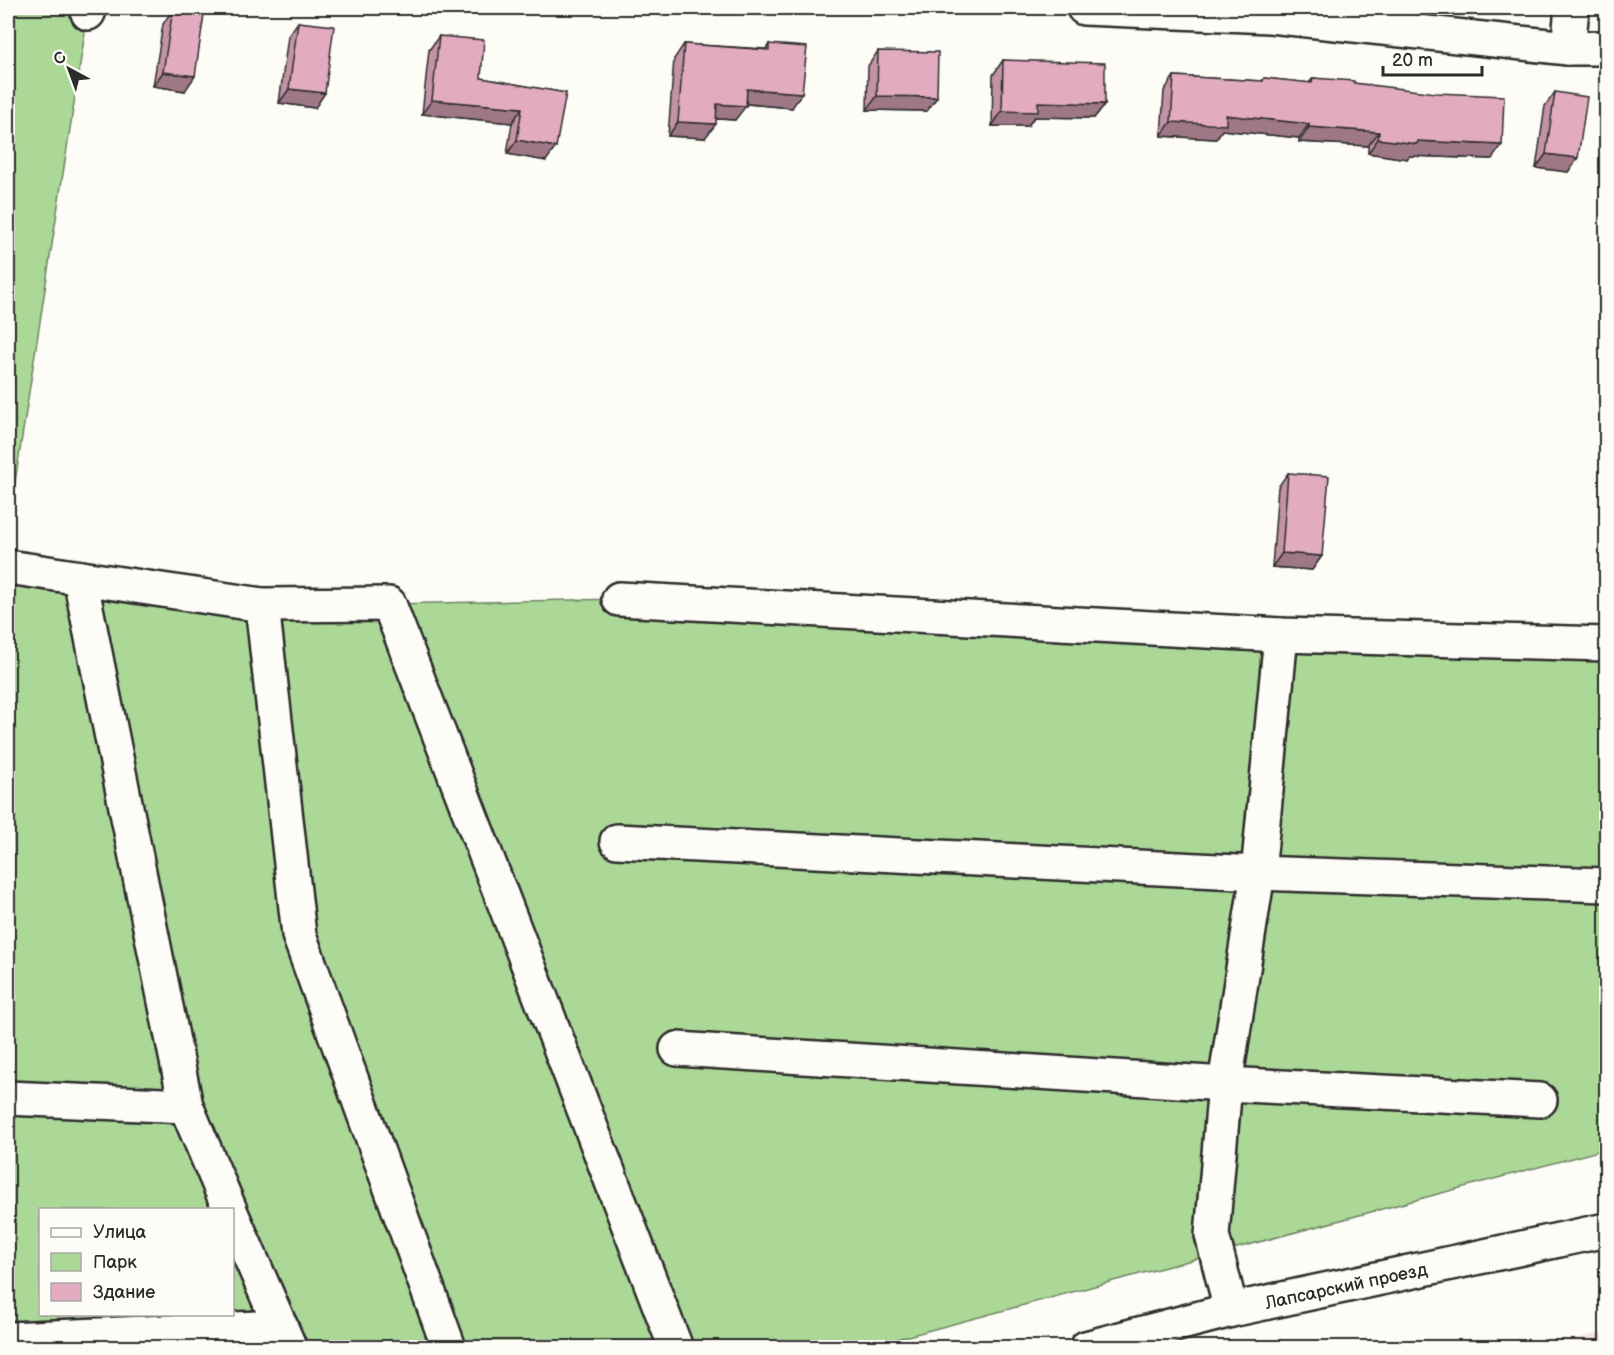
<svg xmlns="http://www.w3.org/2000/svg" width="1614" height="1355" viewBox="0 0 1614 1355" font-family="'Balsamiq Sans',sans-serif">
	<rect width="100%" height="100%" fill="#fdfcf7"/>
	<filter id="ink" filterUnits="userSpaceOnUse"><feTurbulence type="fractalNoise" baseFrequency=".0167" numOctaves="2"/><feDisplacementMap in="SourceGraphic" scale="12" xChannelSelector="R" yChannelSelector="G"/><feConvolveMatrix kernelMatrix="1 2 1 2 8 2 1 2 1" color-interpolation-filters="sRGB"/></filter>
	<g filter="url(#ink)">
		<polygon fill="#f5e4e6" points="1606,1332 1606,1347 1536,1347"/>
		<g fill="#acd897" stroke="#6c8261" stroke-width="1.5" fill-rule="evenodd">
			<polygon points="8,8 70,8 88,13 8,527"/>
			<path d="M8,567L389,604L619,599L1606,644V1149L867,1347H8ZM40,1210H232V1314H40Z"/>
		</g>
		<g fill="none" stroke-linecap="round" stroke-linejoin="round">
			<defs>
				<g id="minor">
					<polyline points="1084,8 1270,16 1568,48 1606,48"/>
					<polyline points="88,13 90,8"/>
					<polyline points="1568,48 1572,8"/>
					<polyline points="8,567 262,605 389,604 676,1348"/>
					<polyline points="80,578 186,1106 230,1210"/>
					<polyline points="619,599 1281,635 1606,644"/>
					<polyline points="262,605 299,935 449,1348"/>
					<polyline points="617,841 1258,873 1606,885"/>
					<polyline points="677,1049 1225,1084 1540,1100"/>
					<polyline points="8,1098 186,1106"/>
					<polyline points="232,1215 289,1346"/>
					<polyline points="1231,1310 1212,1235 1225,1084 1258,873 1281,635"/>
					<polyline points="8,1339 281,1327"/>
					<polyline points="1086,1348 1231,1310 1606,1230"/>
				</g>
			</defs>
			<use href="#minor" stroke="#2b2b2b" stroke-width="38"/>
			<use href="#minor" stroke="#fdfcf7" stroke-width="33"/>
		</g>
		<g fill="#c293a4" stroke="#2b2b2b" stroke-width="1.5">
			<polygon points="173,9 185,91 153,86 163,24"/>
			<polygon points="298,22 315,108 279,103 288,36"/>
			<polygon points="439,36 481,78 566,93 546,161 507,154 512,123 422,114 429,50"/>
			<polygon points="684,44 766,49 769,44 792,108 746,104 735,120 716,119 705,138 668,136 674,59"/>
			<polygon points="878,51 937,97 927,111 867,110 868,66"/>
			<polygon points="1003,60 1105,104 1094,118 1034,117 1028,126 992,126 993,75"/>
			<polygon points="1174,76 1262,81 1264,78 1309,83 1313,78 1354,83 1492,159 1409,156 1407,159 1368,153 1368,146 1299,142 1299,138 1222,130 1216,139 1161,136 1164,91"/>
			<polygon points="1555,92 1578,158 1568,172 1536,168 1545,106"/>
			<polygon points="1288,473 1322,556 1312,570 1272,567 1278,487"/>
		</g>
		<g fill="#9e7886" stroke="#2b2b2b" stroke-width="1.5">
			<polygon points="163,72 195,76 185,91 153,86"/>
			<polygon points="289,89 325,93 315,108 279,103"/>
			<polygon points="747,89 802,93 792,108 737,103"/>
			<polygon points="877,96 937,97 927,111 867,110"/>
			<polygon points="432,100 522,108 512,123 422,114"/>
			<polygon points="1038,102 1105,104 1094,118 1034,117 1028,126 992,126 1002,111"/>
			<polygon points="717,104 746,106 735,120 707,118"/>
			<polygon points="1226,115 1309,124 1299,138 1222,130 1216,139 1161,136 1171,122"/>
			<polygon points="678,122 716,124 705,138 668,136"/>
			<polygon points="1309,127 1379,132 1368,146 1299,142"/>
			<polygon points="1378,139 1418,141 1502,145 1492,159 1409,156 1407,159 1368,153"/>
			<polygon points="517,140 556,147 546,161 507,154"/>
			<polygon points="1546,154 1578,158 1568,172 1536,168"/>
			<polygon points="1282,553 1322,556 1312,570 1272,567"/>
		</g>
		<g fill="#e2abbf" stroke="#2b2b2b" stroke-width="1.5">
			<polygon points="173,9 204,14 195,76 163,72"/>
			<polygon points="298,22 334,26 325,93 289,89"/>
			<polygon points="439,36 484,40 481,78 566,93 556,147 517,140 522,108 432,100"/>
			<polygon points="684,44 769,50 769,44 807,47 802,93 747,89 746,106 717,104 716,124 678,122"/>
			<polygon points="878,51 938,52 937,97 877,96"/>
			<polygon points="1003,60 1105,63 1105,104 1038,102 1038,112 1002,111"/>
			<polygon points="1174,76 1263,81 1264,78 1312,83 1313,78 1354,81 1354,83 1436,93 1504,96 1502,145 1418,141 1417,144 1378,139 1379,132 1309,127 1309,124 1226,115 1226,125 1171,122"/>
			<polygon points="1555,92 1587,97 1578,158 1546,154"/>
			<polygon points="1288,473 1329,476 1322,556 1282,553"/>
		</g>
	</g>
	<g text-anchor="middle" stroke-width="6" stroke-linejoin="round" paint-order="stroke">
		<g font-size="18" fill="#2b2b2b" stroke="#fdfcf7">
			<text transform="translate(1346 1286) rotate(-12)" y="6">Лапсарский проезд</text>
		</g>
	</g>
	<rect width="1614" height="1355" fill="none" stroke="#fdfcf7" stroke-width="30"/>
	<rect x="15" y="15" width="1584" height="1325" fill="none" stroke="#2b2b2b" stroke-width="2" filter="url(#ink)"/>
	<rect x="39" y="1208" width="195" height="108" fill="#fdfcf7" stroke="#a9a8a5" stroke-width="1.5"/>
	<rect x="51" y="1228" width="30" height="9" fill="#fdfcf7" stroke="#a9a8a5" stroke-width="1.5"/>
	<text x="93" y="1238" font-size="18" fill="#2b2b2b">Улица</text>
	<rect x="51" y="1253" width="30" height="18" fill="#acd897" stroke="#a9a8a5" stroke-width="1.5"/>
	<text x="93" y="1268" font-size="18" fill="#2b2b2b">Парк</text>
	<rect x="51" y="1283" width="30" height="18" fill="#e2abbf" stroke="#a9a8a5" stroke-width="1.5"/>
	<text x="93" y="1298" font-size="18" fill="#2b2b2b">Здание</text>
	<g transform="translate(69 69) rotate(319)" stroke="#fdfcf7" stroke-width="4.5" paint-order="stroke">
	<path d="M0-4.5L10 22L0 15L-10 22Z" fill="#2b2b2b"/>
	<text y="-9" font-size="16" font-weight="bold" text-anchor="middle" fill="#2b2b2b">С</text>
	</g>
	<path d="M1383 66v9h99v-9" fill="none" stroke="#2b2b2b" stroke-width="3"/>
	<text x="1392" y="66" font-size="18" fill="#2b2b2b" stroke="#fdfcf7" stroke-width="4.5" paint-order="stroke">20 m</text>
</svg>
